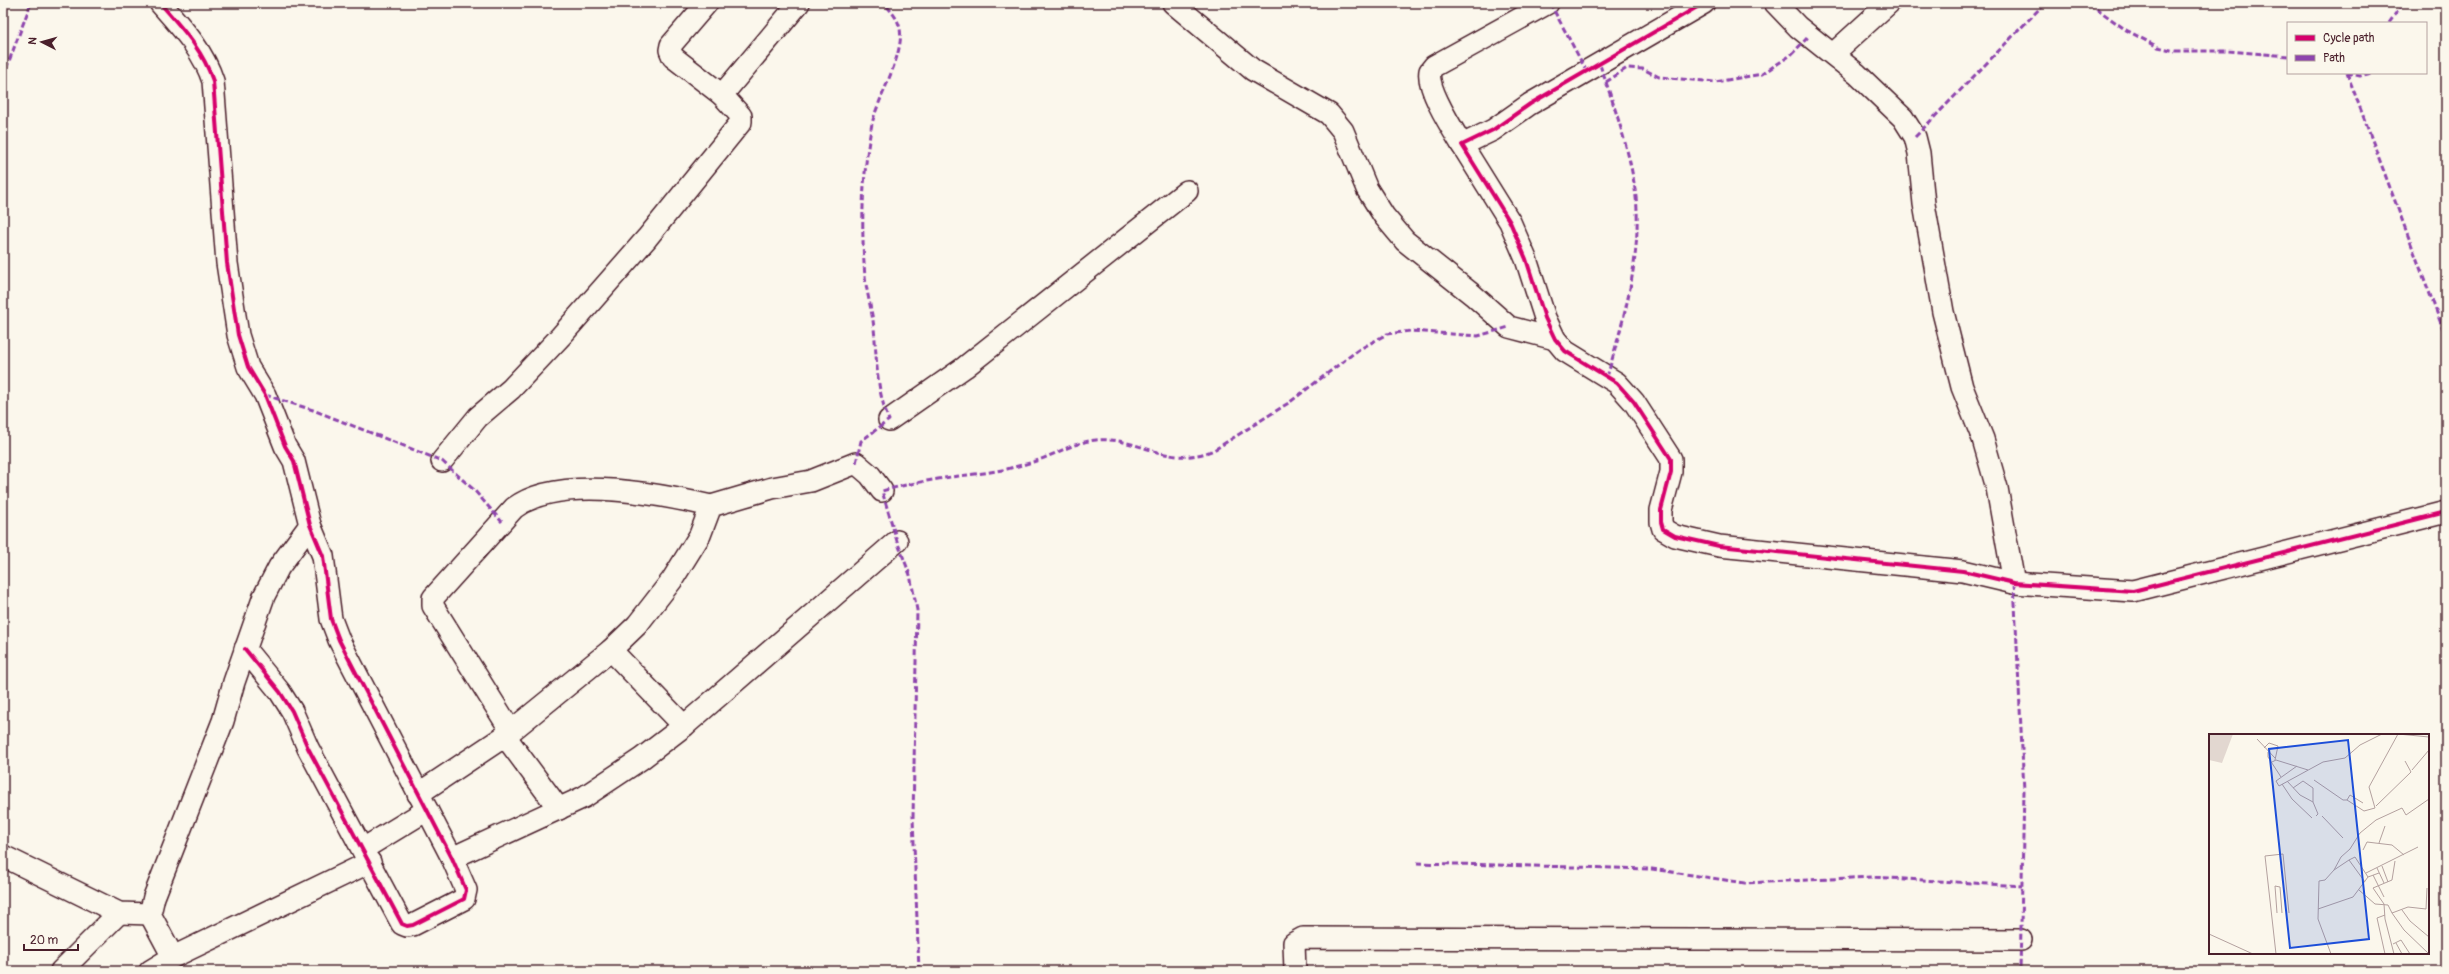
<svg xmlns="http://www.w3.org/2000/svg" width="2449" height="974" viewBox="0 0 2449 974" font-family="Pangolin,sans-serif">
	<rect width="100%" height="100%" fill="#fbf7ec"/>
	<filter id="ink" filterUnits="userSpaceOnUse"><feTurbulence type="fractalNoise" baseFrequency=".025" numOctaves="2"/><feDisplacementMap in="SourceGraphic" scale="8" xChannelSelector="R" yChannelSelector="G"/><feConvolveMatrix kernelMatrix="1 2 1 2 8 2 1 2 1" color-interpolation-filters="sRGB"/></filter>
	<g filter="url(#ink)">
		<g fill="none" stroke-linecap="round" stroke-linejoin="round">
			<defs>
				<g id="minor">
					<path d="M160,3C181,27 203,50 213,81L227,263L238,335L248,367L265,395L285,446L294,461L310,525L323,556L331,619L339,640L452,858L466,890L464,899L413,925L407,926L402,924L308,748L292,711L280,692L245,649"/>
					<polyline points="707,3 671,45 670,50 673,57 722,95"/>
					<polyline points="1173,3 1253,70 1329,114 1343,131 1367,189 1384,216 1405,241 1473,295 1509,327 1555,339"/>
					<polyline points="1704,3 1530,104 1493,130 1462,145 1510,222 1526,259 1545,318 1555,339 1565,351 1617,383 1634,402 1671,459 1671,472 1661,510 1661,522 1663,529 1675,536 1719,546 1963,571 2014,583 2133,591 2446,512"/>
					<polyline points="1775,3 1798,27 1857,74 1903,118 1915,137 1919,153 1924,204 1943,312 1962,387 1983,439 1997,488 2014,583"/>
					<polyline points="1833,54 1889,3"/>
					<path d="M1462,145C1453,130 1426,88 1430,71L1434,66L1548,3"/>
					<polyline points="889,420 965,367 1187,191"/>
					<polyline points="442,461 478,417 511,389 561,336 647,238 724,143 741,122 741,116 722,95 799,3"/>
					<polyline points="611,650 684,726"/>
					<path d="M511,731L433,606V598L514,508C559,474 660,494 711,506"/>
					<polyline points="505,736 559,809"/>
					<polyline points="418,794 505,736 611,650 637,625 672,580 700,535 711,506 772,488 811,481 856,463 870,475 882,491"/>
					<polyline points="363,849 427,810"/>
					<polyline points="3,856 119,913 150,914"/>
					<polyline points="452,858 584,797 641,759 684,726 897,541"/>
					<polyline points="173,957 150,914 154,897 223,721 234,682 264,596 279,567 310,525"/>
					<polyline points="61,971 119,913"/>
					<polyline points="150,971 173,957 370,862"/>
					<polyline points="1295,971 1294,943 1303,938 2021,940"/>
				</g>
			</defs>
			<use href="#minor" stroke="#4a1f2b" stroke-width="24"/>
			<use href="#minor" stroke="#fbf7ec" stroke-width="21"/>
			<g stroke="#8e44ad" stroke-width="3" stroke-dasharray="6 3" stroke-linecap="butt">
				<polyline points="1550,3 1587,72"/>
				<polyline points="2089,3 2126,30 2158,47 2175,51 2227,51 2288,56"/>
				<polyline points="2389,23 2403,3"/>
				<path d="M1600,65C1615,108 1635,165 1637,210C1639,267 1623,322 1607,377"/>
				<polyline points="2347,73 2446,337"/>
				<polyline points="2347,73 2360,76 2371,73"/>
				<polyline points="3,77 31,3"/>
				<polyline points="1606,82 1627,68 1643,69 1659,77 1715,82 1762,74 1791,55 1809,36"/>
				<polyline points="1915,137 2045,3"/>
				<polyline points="265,395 313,410 442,461 474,490 502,522"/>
				<path d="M856,463L861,441L889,420C876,390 877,360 874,328C872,311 867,294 865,277C861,228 862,178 871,129C875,101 908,51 899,25C896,16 890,10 884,3"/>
				<polyline points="2014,583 2024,791 2020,971"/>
				<polyline points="1417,863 1652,869 1745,883 1872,877 2022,886"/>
				<path d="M919,971L913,818L917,610L910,575L897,541L882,491C900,486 919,482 938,479C961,475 984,474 1007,469C1017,466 1027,464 1036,461C1056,454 1075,442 1096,440C1140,436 1167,470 1214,450L1290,402L1358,350L1387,334L1411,331L1478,336L1509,327"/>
			</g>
			<defs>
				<g id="cycleway">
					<path d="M160,3C181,27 203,50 213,81L227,263L238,335L248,367L265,395L285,446L294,461L310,525L323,556L331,619L339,640L452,858L466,890L464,899L413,925L407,926L402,924L308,748L292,711L280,692L245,649"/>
					<polyline points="1704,3 1530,104 1493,130 1462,145 1510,222 1526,259 1545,318 1555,339 1565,351 1617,383 1634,402 1671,459 1671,472 1661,510 1661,522 1663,529 1675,536 1719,546 1963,571 2014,583 2133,591 2446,512"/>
				</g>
			</defs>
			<use href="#cycleway" stroke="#fbf7ec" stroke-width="6"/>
			<use href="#cycleway" stroke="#d6006c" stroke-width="4"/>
		</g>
	</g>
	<g transform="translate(2209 734)">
		<rect width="220" height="220" fill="#fbf7ec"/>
		<path d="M0,0H24L13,29L0,26Z" fill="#e2d7d0"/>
		<path fill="none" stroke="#b4a19f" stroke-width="1" d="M189,0L220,3M48,5L66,24M55,14L60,9L69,12L66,26M59,18V23L72,43M63,28L67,26L99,36M88,32L67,47L70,52L114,28L136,24L151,11L173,0M203,36L220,16M105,46L134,66H138L155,77L166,74L160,53L189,0M78,47L91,61L104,68L109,80L107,82M73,50L83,65L103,84M84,54L94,47L104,54V68M138,66L141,61L154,69M167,72L202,38L196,27M113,82L134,104M170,109L176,92M154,116L158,108L183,111L195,121M140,126L146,123L159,143M173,132L179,148M168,134L175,149M125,136L132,123L141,115L151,99L167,86L193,74L197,81L220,65M157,139L209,113M164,141L175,163M150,156L166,170L179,171L183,179L199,173L217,175L218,154M109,175L144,163L159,143L170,139M193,176L201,187L220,203M68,179L66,152L71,153L73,179M183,179L195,196L220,220M176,181L168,184L176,220M0,200L44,220M187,209L193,220M184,210L192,206L201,220M67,220L56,122L74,120L80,179M122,220L109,185L110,147L116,146L125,136L140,126L156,148M185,220L176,185L175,170L164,154L183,146L186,127"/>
		<path fill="#1d4ed8" fill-opacity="0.15" stroke="#1d4ed8" stroke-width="2" d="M139,6L160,205L81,214L60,15Z"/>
		<rect width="220" height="220" fill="none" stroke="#4a1f2b" stroke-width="2"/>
	</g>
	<rect width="2449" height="974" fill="none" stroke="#fbf7ec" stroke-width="16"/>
	<rect x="8" y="8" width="2433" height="958" fill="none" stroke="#4a1f2b" stroke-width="1.5" filter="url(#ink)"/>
	<rect x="2287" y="22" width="140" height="52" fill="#fbf7ec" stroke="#b4a19f"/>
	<rect x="2295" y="35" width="20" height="6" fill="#d6006c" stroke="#b4a19f"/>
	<text x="2323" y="42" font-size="12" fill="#4a1f2b">Cycle path</text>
	<rect x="2295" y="55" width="20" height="6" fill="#8e44ad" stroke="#b4a19f"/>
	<text x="2323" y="62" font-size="12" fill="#4a1f2b">Path</text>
	<g transform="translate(42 42) rotate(276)" stroke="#fbf7ec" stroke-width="3" paint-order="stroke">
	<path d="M0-3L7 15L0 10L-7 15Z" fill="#4a1f2b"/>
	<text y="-6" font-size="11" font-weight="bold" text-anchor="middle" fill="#4a1f2b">N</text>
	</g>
	<path d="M24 944v6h54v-6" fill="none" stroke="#4a1f2b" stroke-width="2"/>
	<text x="30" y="944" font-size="12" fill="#4a1f2b" stroke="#fbf7ec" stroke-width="3" paint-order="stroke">20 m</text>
</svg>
